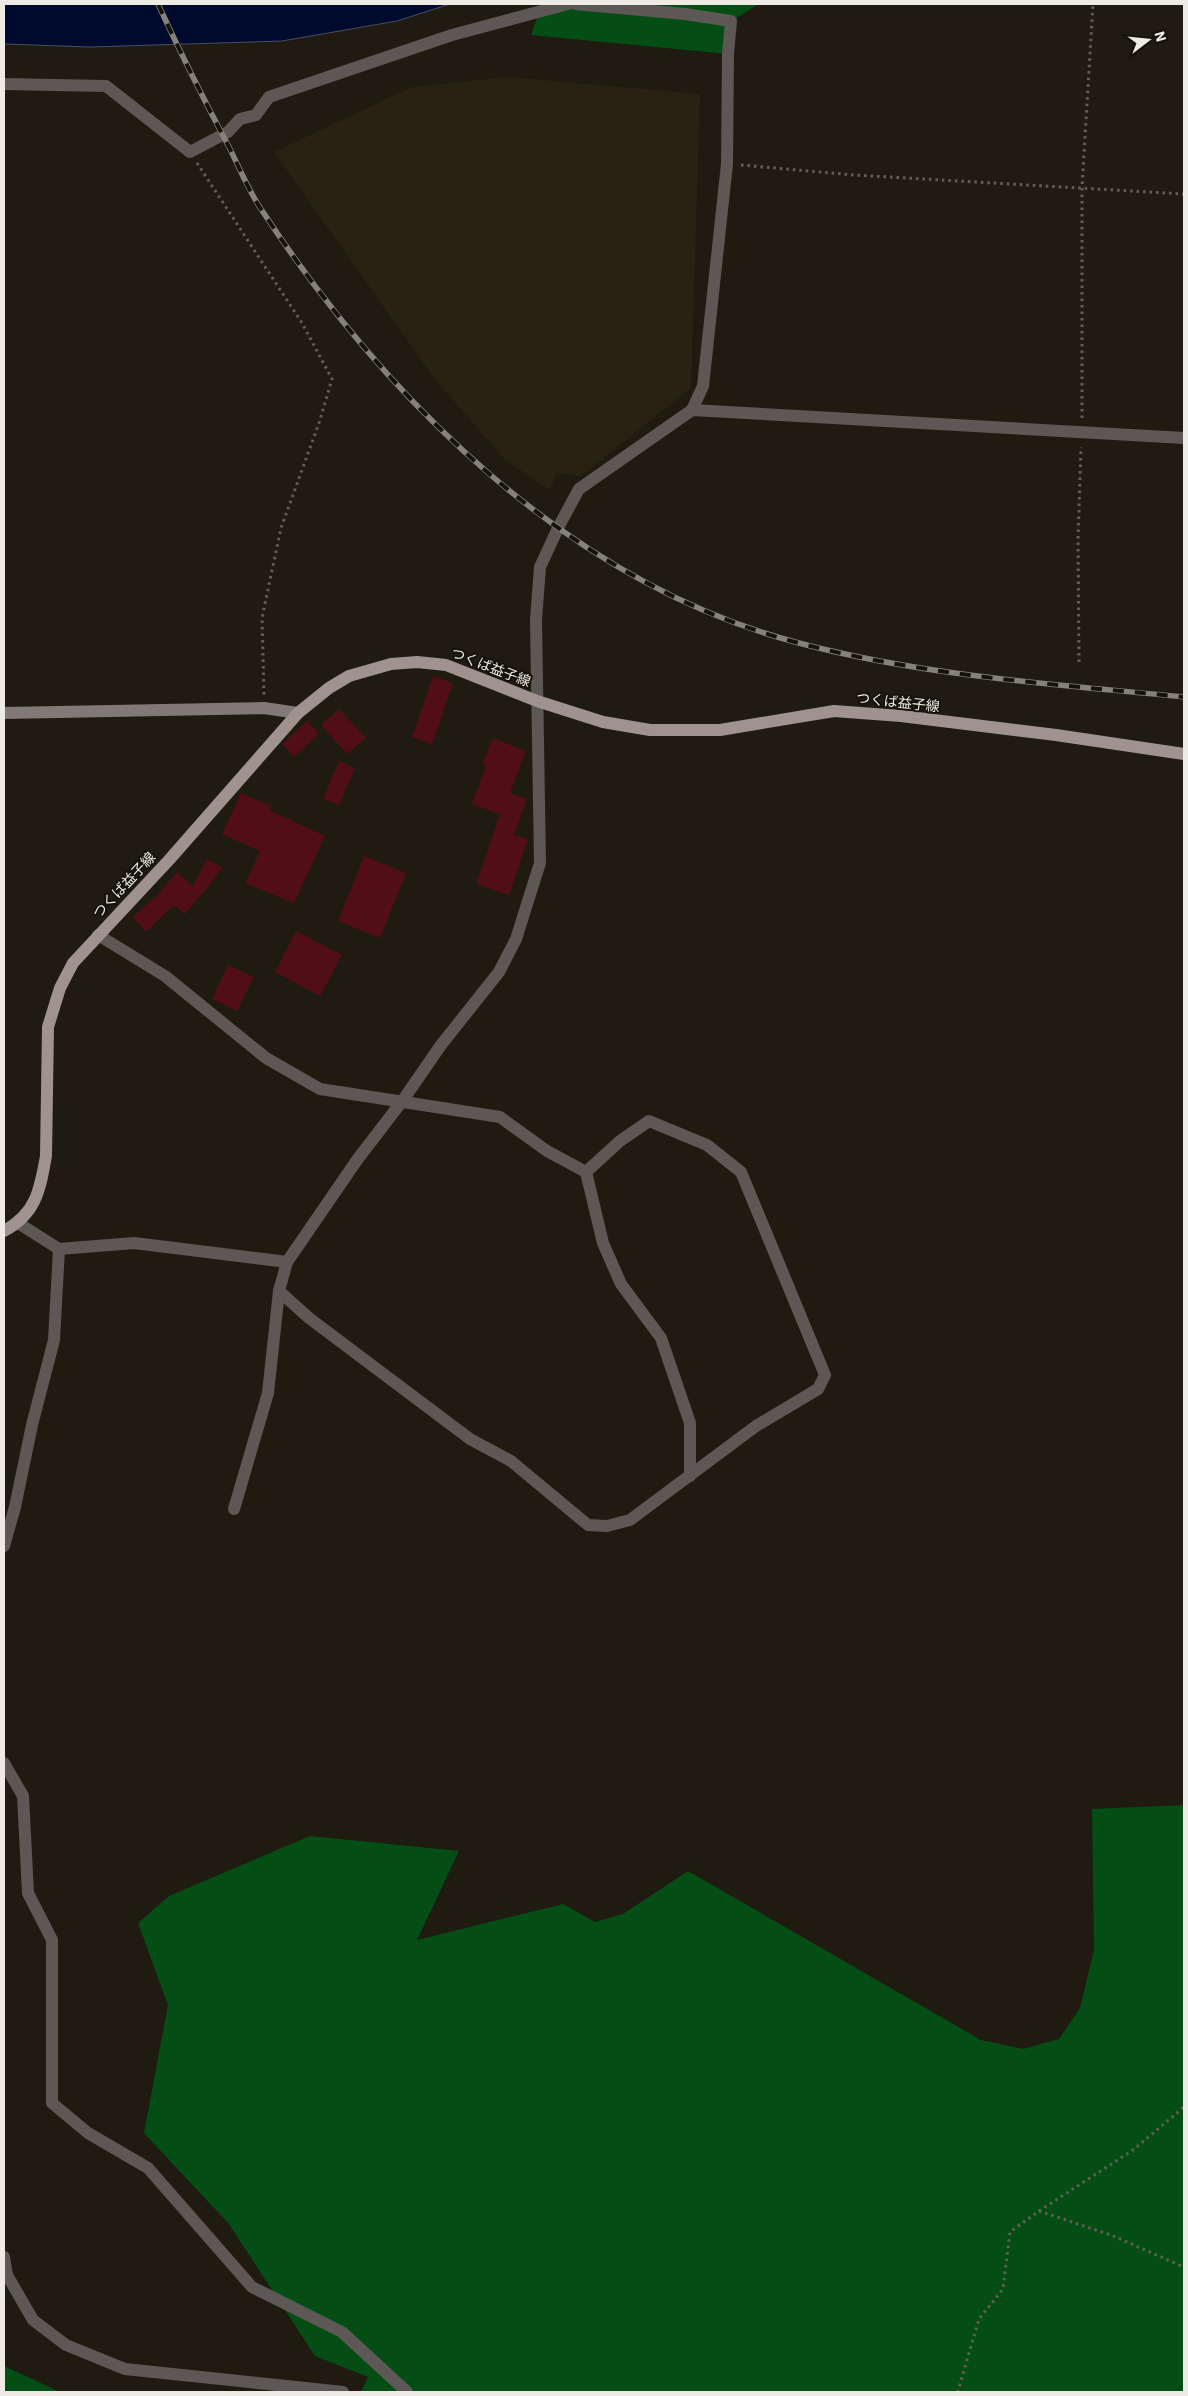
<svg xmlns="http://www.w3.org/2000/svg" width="1188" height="2396" viewBox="0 0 1188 2396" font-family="'IBM Plex Sans','Noto Sans JP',sans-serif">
	<rect width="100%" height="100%" fill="#1f1b11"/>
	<polygon fill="#292212" points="508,77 700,94 691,388 581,476 557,473 550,490 504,459 434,378 274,152 412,87"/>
	<g fill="#044d14">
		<polygon points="542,4 759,4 731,21 728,54 531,35"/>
		<polygon points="1184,1805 1184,2392 361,2392 368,2377 315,2356 229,2224 144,2133 168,2005 138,1923 169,1896 310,1836 459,1851 417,1940 563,1904 595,1922 623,1914 688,1871 981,2040 1023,2049 1059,2039 1080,2008 1094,1950 1092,1809"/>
		<polygon points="4,2366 60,2392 4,2392"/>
	</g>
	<polygon fill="#000a2c" stroke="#474e63" points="4,4 450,4 397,21 282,41 90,47 4,44"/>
	<g fill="#520e16">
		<polygon points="433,676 453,683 432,744 412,737"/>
		<polygon points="339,709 366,738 347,754 321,725"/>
		<polygon points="307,721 319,734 294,757 282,744"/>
		<polygon points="493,738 526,751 510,793 527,799 514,835 528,839 509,895 476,884 500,814 472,804 486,766 482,764"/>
		<polygon points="339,761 355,768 339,805 323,799"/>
		<polygon points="241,793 271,806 269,810 325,836 294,903 245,883 260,851 222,834"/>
		<polygon points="364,856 406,873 380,938 338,921"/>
		<polygon points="207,859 223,868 185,914 174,905 146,932 133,917 152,899 153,900 177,872 193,886"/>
		<polygon points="296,931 342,955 320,996 275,972"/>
		<polygon points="228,965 254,977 237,1011 212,999"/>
	</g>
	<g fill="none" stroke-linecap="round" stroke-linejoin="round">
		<g stroke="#635f56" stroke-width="3" stroke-dasharray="2.5 4" stroke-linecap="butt">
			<polyline points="197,163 302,323 332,379 319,423 281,528 262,618 264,695"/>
			<polyline points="741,165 854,175 1184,194"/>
			<polyline points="1082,418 1082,187 1093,4"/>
			<polyline points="1079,662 1078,540 1081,447"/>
			<polyline points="1039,2211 1133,2150 1184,2107"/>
			<polyline points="959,2392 958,2391 979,2319 1003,2289 1010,2232 1039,2211 1111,2235 1184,2267"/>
		</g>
		<g stroke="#5d5755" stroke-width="12">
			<polyline points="575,4 685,14 731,21 728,54 727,164 703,386 692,410"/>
			<polyline points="4,84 106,86 190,152 228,132 240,119 256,115 269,97 452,35 568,4"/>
			<polyline points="98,935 165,976 266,1058 320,1089 500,1117 547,1151 586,1172 603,1243 621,1284 661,1338 690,1423 690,1476"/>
			<polyline points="18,1223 59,1249 134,1243 287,1262"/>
			<polyline points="279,1291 309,1318 470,1439 511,1461 588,1525 607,1526 630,1520 756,1426 818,1389 825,1375 741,1172 707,1145 649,1121 620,1141 586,1172"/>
			<polyline points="234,1509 268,1393 279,1291 287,1262 357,1160 403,1100 441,1045 499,972 516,939 540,863 536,620 540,567 559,526 579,489 692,410 1184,438"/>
			<polyline points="4,1546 15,1507 32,1425 54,1340 59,1249"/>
			<polyline points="4,1763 23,1796 28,1893 52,1940 52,2103 88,2133 148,2168 252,2287 342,2332 407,2392"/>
			<polyline points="4,2257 7,2275 33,2320 66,2345 125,2369 343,2392"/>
		</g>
		<polyline stroke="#827976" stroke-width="12" points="4,713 264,708 298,713"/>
		<path stroke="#a0938f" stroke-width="12" d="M4,1231C36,1214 40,1190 46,1156L48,1027L60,988L73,963L169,860L298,713L329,688L349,676L391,664L417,662L446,665L537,701L603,722L650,730H720L834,711L901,716L1056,735L1184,754"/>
		<defs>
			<path id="rail" d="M158,4C180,52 204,100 229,147C240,169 249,192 263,212C388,402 570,582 795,642C922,676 1054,684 1184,697"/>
		</defs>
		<use href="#rail" stroke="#858279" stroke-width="5.5"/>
		<use href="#rail" stroke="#151208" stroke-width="4" stroke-dasharray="11" stroke-linecap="butt"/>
	</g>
	<g text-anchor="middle" stroke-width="4" stroke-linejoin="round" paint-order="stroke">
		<g font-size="14" fill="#edebe4" stroke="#151208">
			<text transform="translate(491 667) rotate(21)" y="5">つくば益子線</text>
			<text transform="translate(898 702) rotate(6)" y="5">つくば益子線</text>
			<text transform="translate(124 885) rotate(-47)" y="5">つくば益子線</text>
		</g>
	</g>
	<rect width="1188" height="2396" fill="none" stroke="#edebe4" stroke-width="10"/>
	<g transform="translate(1148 40) rotate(74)" stroke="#151208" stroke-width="4" paint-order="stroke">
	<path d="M0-4L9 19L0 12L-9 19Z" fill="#edebe4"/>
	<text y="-8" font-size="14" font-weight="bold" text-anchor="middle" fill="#edebe4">N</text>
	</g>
</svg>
